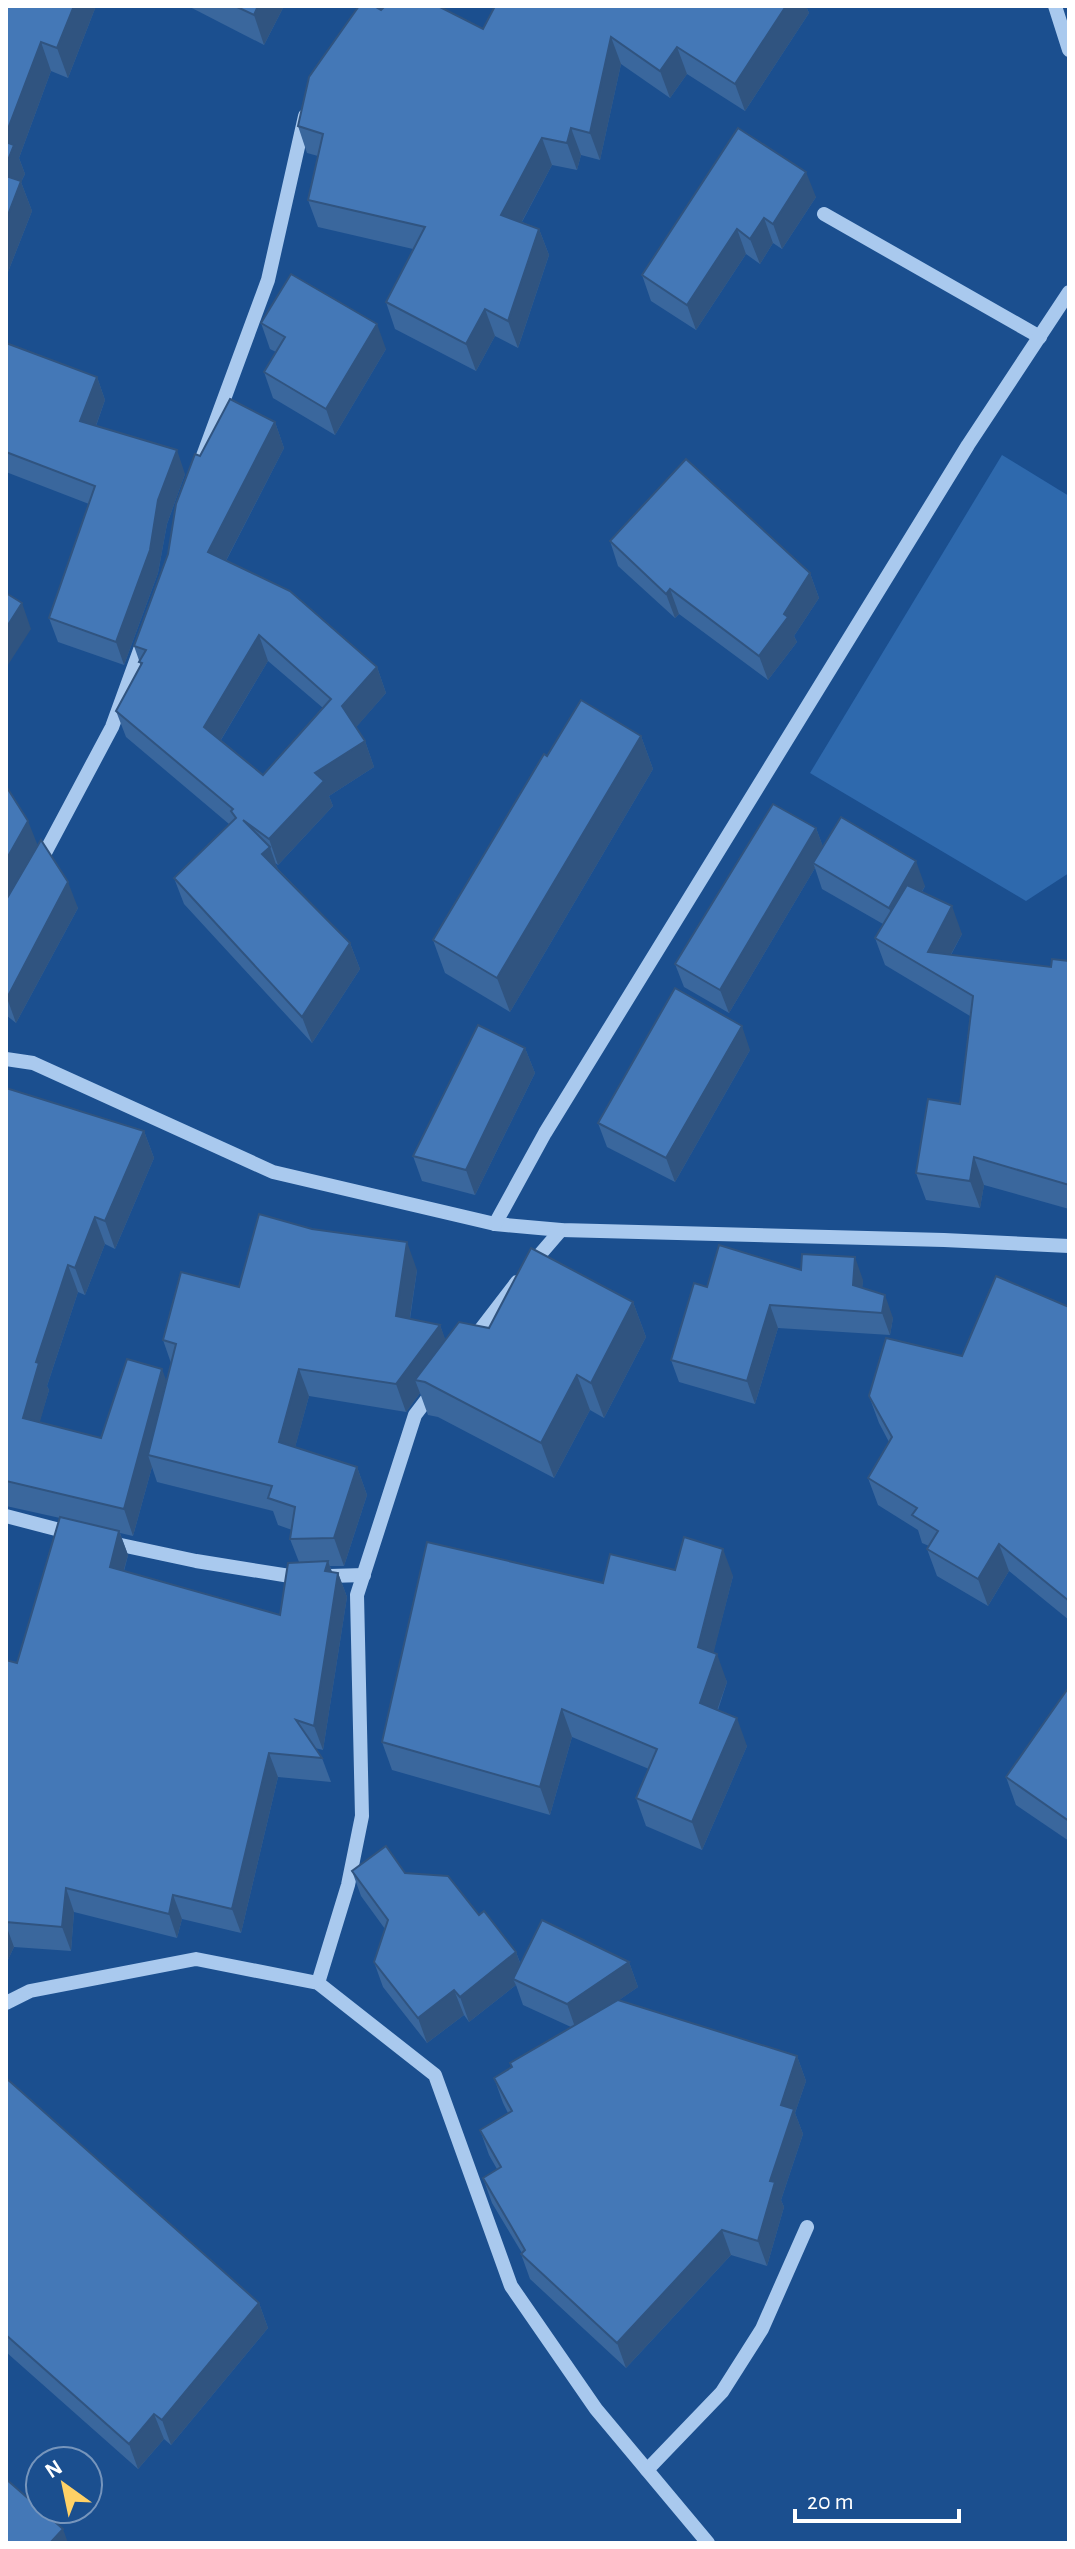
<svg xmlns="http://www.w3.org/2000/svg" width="1075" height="2549" viewBox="0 0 1075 2549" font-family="'Alegreya Sans',sans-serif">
	<rect width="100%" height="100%" fill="#1b4f8f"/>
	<polygon fill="#2e69ad" points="1002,455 1069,496 1069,873 1026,901 810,773"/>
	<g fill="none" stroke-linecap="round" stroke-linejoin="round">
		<g stroke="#a9c9ee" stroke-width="14">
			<polyline points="1055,6 1069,50"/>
			<polyline points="824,214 1040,337"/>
			<polyline points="203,456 268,280 305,116"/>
			<polyline points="38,866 112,727 144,639"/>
			<polyline points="6,1059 33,1063 273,1172 495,1224 561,1230 944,1240 1069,1246"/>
			<polyline points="495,1224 545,1133 968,445 1069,292"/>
			<polyline points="530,1266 561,1230"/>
			<polyline points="471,1342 517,1282"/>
			<polyline points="6,1516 75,1534"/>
			<polyline points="107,1542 196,1561 296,1577 364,1575"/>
			<polyline points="318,1983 348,1885 362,1816 357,1595 415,1415 434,1390"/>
			<polyline points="6,2003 30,1991 196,1959 318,1983 435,2075 511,2286 596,2409 708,2543"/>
			<polyline points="647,2470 722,2392 762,2329 807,2227"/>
		</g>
	</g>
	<g fill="#3a679d" fill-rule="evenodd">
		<polygon points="6,6 96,6 68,78 51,71 19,158 25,174 21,182 32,211 6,277"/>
		<polygon points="188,6 284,6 264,45"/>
		<polygon points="495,6 806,6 809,13 745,111 687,74 670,98 621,64 600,160 581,155 577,170 552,165 522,222 539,229 549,255 518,348 495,336 476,371 395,329 386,302 413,249 318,227 308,200 318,156 307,153 298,126 381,10 483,29"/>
		<polygon points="738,128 816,197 782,249 773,243 760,264 746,254 696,330 651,301 642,275"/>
		<polygon points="261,323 386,349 335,435 273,398 264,372 276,352 270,349"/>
		<polygon points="6,343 97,377 105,400 96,426 185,474 167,524 158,573 124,665 58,642 49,618 89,504 6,472"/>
		<path d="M275,422L284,448L226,561L377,667L386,693L356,727L365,741L374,767L329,796L333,806L278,865L275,863L278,869L350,943L360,969L312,1043L184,904L174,878L229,824L126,737L116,711L141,666L134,646L168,554L200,456ZM268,661L323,708L263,775L221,740Z"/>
		<polygon points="610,541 810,573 819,598 794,636 797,642 768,680 679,614 675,618 618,566"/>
		<polygon points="641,736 653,769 510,1012 445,973 433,940 547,756"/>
		<polygon points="6,786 37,845 78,908 16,1023 6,1015"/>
		<polygon points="816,828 823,847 925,886 922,892 962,934 951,955 1051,967 1069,961 1069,1209 984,1185 980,1208 926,1200 916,1173 960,1104 970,1016 885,965 875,938 883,924 822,889 815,868 729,1013 684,987 675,964"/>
		<polygon points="525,1048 535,1073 475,1195 422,1181 413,1156"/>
		<polygon points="750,1050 675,1182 607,1147 598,1123"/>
		<path d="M6,1088L144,1131L154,1158L115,1249L105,1244L85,1295L78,1292L47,1386L49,1390L39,1423L101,1438L166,1382L171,1363L163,1340L239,1287L417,1270L410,1319L440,1325L445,1340L489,1328L633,1302L646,1337L604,1418L590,1410L554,1478L438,1417L428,1415L420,1393L406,1412L309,1396L295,1447L357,1467L367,1495L344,1566H330L332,1572L338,1573L347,1597L323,1750L315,1748L322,1758L331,1782L278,1777L241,1933L182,1919L177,1938L74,1912L71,1951L14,1947L6,1964V1660L17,1663L60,1518L6,1506ZM152,1467L157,1482L273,1511L278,1525L292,1530L290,1539L299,1562L280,1615L124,1571L128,1555L120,1533L133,1536Z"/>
		<polygon points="801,1270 863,1280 862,1288 893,1318 890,1335 778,1328 755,1404 679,1382 671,1360 707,1287"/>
		<polygon points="1069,1307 1069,1620 1009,1571 988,1606 937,1576 927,1549 929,1546 922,1543 918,1530 878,1505 868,1478 889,1442 879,1423 869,1396 962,1356"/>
		<polygon points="675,1570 733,1576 713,1653 727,1682 718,1710 747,1746 702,1850 646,1826 636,1798 649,1769 572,1737 550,1815 392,1770 382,1742 603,1583"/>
		<polygon points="1069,1687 1069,1841 1016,1805 1006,1777"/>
		<polygon points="352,1871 405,1873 479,1915 516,1952 521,1965 629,1962 638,1987 619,2000 797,2056 806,2081 795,2113 803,2134 781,2200 784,2207 767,2266 731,2255 626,2368 530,2279 521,2254 522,2253 492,2203 483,2178 497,2169 489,2155 480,2130 508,2113 503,2103 494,2078 571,2027 523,2005 516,1985 469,2022 464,2015 427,2043 383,1987 374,1962 385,1929 361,1896"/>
		<polygon points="6,2078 259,2303 268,2328 171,2445 164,2439 138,2469 6,2352"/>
	</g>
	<g fill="#305480">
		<polygon points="74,6 96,6 68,78 57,48"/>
		<polygon points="258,6 284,6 264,45 254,15"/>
		<polygon points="786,6 806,6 809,13 745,111 735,84"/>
		<polygon points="611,37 621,64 600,160 590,133"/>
		<polygon points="41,42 51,71 19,158 25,174 21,182 32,211 6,277 6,134"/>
		<polygon points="677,47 687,74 670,98 660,71"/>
		<polygon points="571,128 581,155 577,170 567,143"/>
		<polygon points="542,138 552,165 511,242 501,215"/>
		<polygon points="806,172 816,197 782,249 773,224"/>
		<polygon points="764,218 773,243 760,264 750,239"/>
		<polygon points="539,229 549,255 518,348 508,321"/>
		<polygon points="737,229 746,254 696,330 687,305"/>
		<polygon points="485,309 495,336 476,371 466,344"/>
		<polygon points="377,324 386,349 335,435 326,409"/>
		<polygon points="97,377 105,400 89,445 80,421"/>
		<polygon points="275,422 284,448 217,578 208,552"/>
		<polygon points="177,450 185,474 167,524 158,573 124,665 116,642 158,500"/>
		<polygon points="810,573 819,598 794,636 797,642 768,680 759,656"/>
		<polygon points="670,589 679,614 675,618 666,594"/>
		<polygon points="22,603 31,629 6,668 6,628"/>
		<polygon points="259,635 268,661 213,753 204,727"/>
		<polygon points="377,667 386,693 352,732 342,706"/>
		<polygon points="641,736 653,769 510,1012 497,978"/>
		<polygon points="365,741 374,767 329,796 333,806 278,865 269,839 315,773"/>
		<polygon points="28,821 38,846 6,902 6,860"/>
		<polygon points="816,828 825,852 813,863 815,868 729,1013 720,990"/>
		<polygon points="270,847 279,873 262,854"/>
		<polygon points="916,861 925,886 898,933 889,908"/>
		<polygon points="68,882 78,908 16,1023 7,998"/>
		<polygon points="952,906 962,934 939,976 928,952"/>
		<polygon points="350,943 360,969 312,1043 302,1017"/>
		<polygon points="742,1026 750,1050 675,1182 666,1158"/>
		<polygon points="525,1048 535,1073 475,1195 466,1170"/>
		<polygon points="144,1131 154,1158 115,1249 105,1221"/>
		<polygon points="974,1157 984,1185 980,1208 970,1181"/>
		<polygon points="95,1217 105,1244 85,1295 75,1268"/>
		<polygon points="407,1242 417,1270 406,1343 396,1316"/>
		<polygon points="855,1257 863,1280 861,1308 853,1285"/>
		<polygon points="68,1265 78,1292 47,1386 49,1390 33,1446 23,1418 36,1362"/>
		<polygon points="885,1295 893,1318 890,1335 882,1313"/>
		<polygon points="633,1302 646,1337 604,1418 591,1383"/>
		<polygon points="770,1305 778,1328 755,1404 747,1381"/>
		<polygon points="440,1325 450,1352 425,1382 415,1380 420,1393 406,1412 396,1384"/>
		<polygon points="162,1369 172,1396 148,1455 152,1467 133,1536 124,1509"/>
		<polygon points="299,1369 309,1396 289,1470 279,1442"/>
		<polygon points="577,1375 590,1410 554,1478 541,1443"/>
		<polygon points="357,1467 367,1495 344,1566 334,1538"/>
		<polygon points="119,1531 128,1555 118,1591 110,1567"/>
		<polygon points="999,1544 1009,1571 988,1606 978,1579"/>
		<polygon points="723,1549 733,1576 708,1675 698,1647"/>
		<polygon points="328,1561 336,1584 338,1573 347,1597 323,1750 314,1726 325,1571"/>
		<polygon points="717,1654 727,1682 710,1730 700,1703"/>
		<polygon points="562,1709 572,1737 550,1815 540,1787"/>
		<polygon points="737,1718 747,1746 702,1850 692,1822"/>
		<polygon points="269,1753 278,1777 241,1933 232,1909"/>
		<polygon points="66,1888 74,1912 71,1951 62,1927"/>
		<polygon points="173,1895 182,1919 177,1938 169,1914"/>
		<polygon points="6,1925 14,1947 6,1964"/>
		<polygon points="516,1952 525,1977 513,1979 516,1985 469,2022 460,1997"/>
		<polygon points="629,1962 638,1987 576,2030 567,2004"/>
		<polygon points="454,1990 464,2015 427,2043 418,2018"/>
		<polygon points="797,2056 806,2081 795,2113 803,2134 781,2200 784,2207 767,2266 758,2241 770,2181 781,2105"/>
		<polygon points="722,2230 731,2255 626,2368 617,2343"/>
		<polygon points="259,2303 268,2328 171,2445 162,2420"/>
		<polygon points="154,2414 164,2439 138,2469 129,2444"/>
		<polygon points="63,2529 68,2543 50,2543"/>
	</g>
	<g fill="#4478b7" stroke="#305480" stroke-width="2" fill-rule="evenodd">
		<polygon points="6,6 74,6 57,48 41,42 6,134"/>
		<polygon points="235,6 258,6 254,15"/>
		<polygon points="359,6 374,6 381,10 385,6 438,6 483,29 495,6 786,6 735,84 677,47 660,71 611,37 590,133 571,128 567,143 542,138 501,215 539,229 508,321 485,309 466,344 386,302 425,227 308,200 323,134 298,126 309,77"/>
		<polygon points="738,128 806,172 773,224 764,218 750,239 737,229 687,305 642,275"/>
		<polygon points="6,142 14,145 6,165"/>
		<polygon points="6,176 21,181 6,220"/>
		<polygon points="291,274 377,324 326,409 264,372 285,337 261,323"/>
		<polygon points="6,343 97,377 80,421 177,450 158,500 150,550 116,642 49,618 95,486 6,452"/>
		<path d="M230,399L275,422L208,552L290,591L377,667L342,706L365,741L315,773L324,781L269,839L243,820L270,847L262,854L350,943L302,1017L174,878L236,818L231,811L233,809L116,711L142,663L139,662L146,650L134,646L168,554L176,504L195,454L200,456ZM259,635L331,699L263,775L204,727Z"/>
		<polygon points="686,459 810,573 784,614 788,617 759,656 670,589 666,594 610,541"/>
		<polygon points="6,593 22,603 6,628"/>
		<polygon points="581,700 641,736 497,978 433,940 544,754 547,756"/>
		<polygon points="6,786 28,821 6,860"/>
		<polygon points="773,804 816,828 720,990 675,964"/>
		<polygon points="841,817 916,861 889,908 813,863"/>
		<polygon points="41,840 68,882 7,998 6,997 6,900"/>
		<polygon points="907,885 952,906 928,952 1051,967 1052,959 1069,961 1069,1185 974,1157 970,1181 916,1173 928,1099 960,1104 973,996 875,938"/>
		<polygon points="675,988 742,1026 666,1158 598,1123"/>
		<polygon points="478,1025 525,1048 466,1170 413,1156"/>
		<polygon points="6,1088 144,1131 105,1221 95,1217 75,1268 68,1265 36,1362 39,1363 23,1418 101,1438 127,1359 162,1369 124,1509 6,1481"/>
		<polygon points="259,1214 312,1229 407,1242 396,1316 440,1325 396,1384 299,1369 279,1442 357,1467 334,1538 290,1539 295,1507 268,1498 272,1486 148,1455 176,1344 163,1340 181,1272 239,1287"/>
		<polygon points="719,1245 801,1270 802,1254 855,1257 853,1285 885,1295 882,1313 770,1305 747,1381 671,1360 694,1283 707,1287"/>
		<polygon points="531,1248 633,1302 591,1383 577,1375 541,1443 425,1382 415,1380 459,1322 489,1328"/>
		<polygon points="996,1276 1069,1307 1069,1601 999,1544 978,1579 927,1549 938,1531 912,1515 917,1508 868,1478 892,1437 869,1396 886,1338 962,1356"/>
		<polygon points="60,1517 119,1531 110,1567 280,1615 288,1563 328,1561 325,1571 338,1573 314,1726 296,1720 322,1758 269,1753 232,1909 173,1895 169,1914 66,1888 62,1927 6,1922 6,1660 17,1663"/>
		<polygon points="684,1537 723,1549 698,1647 717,1654 700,1703 737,1718 692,1822 636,1798 657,1749 562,1709 540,1787 382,1742 427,1542 603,1583 610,1554 675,1570"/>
		<polygon points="1069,1687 1069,1821 1006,1777"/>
		<polygon points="386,1846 405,1873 448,1876 479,1915 484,1911 516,1952 460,1997 454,1990 418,2018 374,1962 388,1920 352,1871"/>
		<polygon points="542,1920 629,1962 567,2004 513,1979"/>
		<polygon points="618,2000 797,2056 781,2105 794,2109 770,2181 775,2182 758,2241 722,2230 617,2343 521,2254 525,2250 483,2178 501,2167 480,2130 512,2111 494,2078 512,2067 510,2063"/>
		<polygon points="6,2078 259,2303 162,2420 154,2414 129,2444 6,2335"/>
		<polygon points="6,2479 63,2529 50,2543 6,2543"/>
	</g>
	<rect width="1075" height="2549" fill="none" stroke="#ffffff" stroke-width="16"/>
	<g transform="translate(64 2485) rotate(327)"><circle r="38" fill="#1b4f8f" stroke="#7695bc" stroke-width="2"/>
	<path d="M0-6L14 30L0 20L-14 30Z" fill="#ffd166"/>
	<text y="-12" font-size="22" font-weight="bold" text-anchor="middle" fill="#ffffff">N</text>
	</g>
	<path d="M795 2509v12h164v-12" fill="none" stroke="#ffffff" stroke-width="4"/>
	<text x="807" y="2509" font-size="24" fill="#ffffff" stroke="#1b4f8f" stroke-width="6" paint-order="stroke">20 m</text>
</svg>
